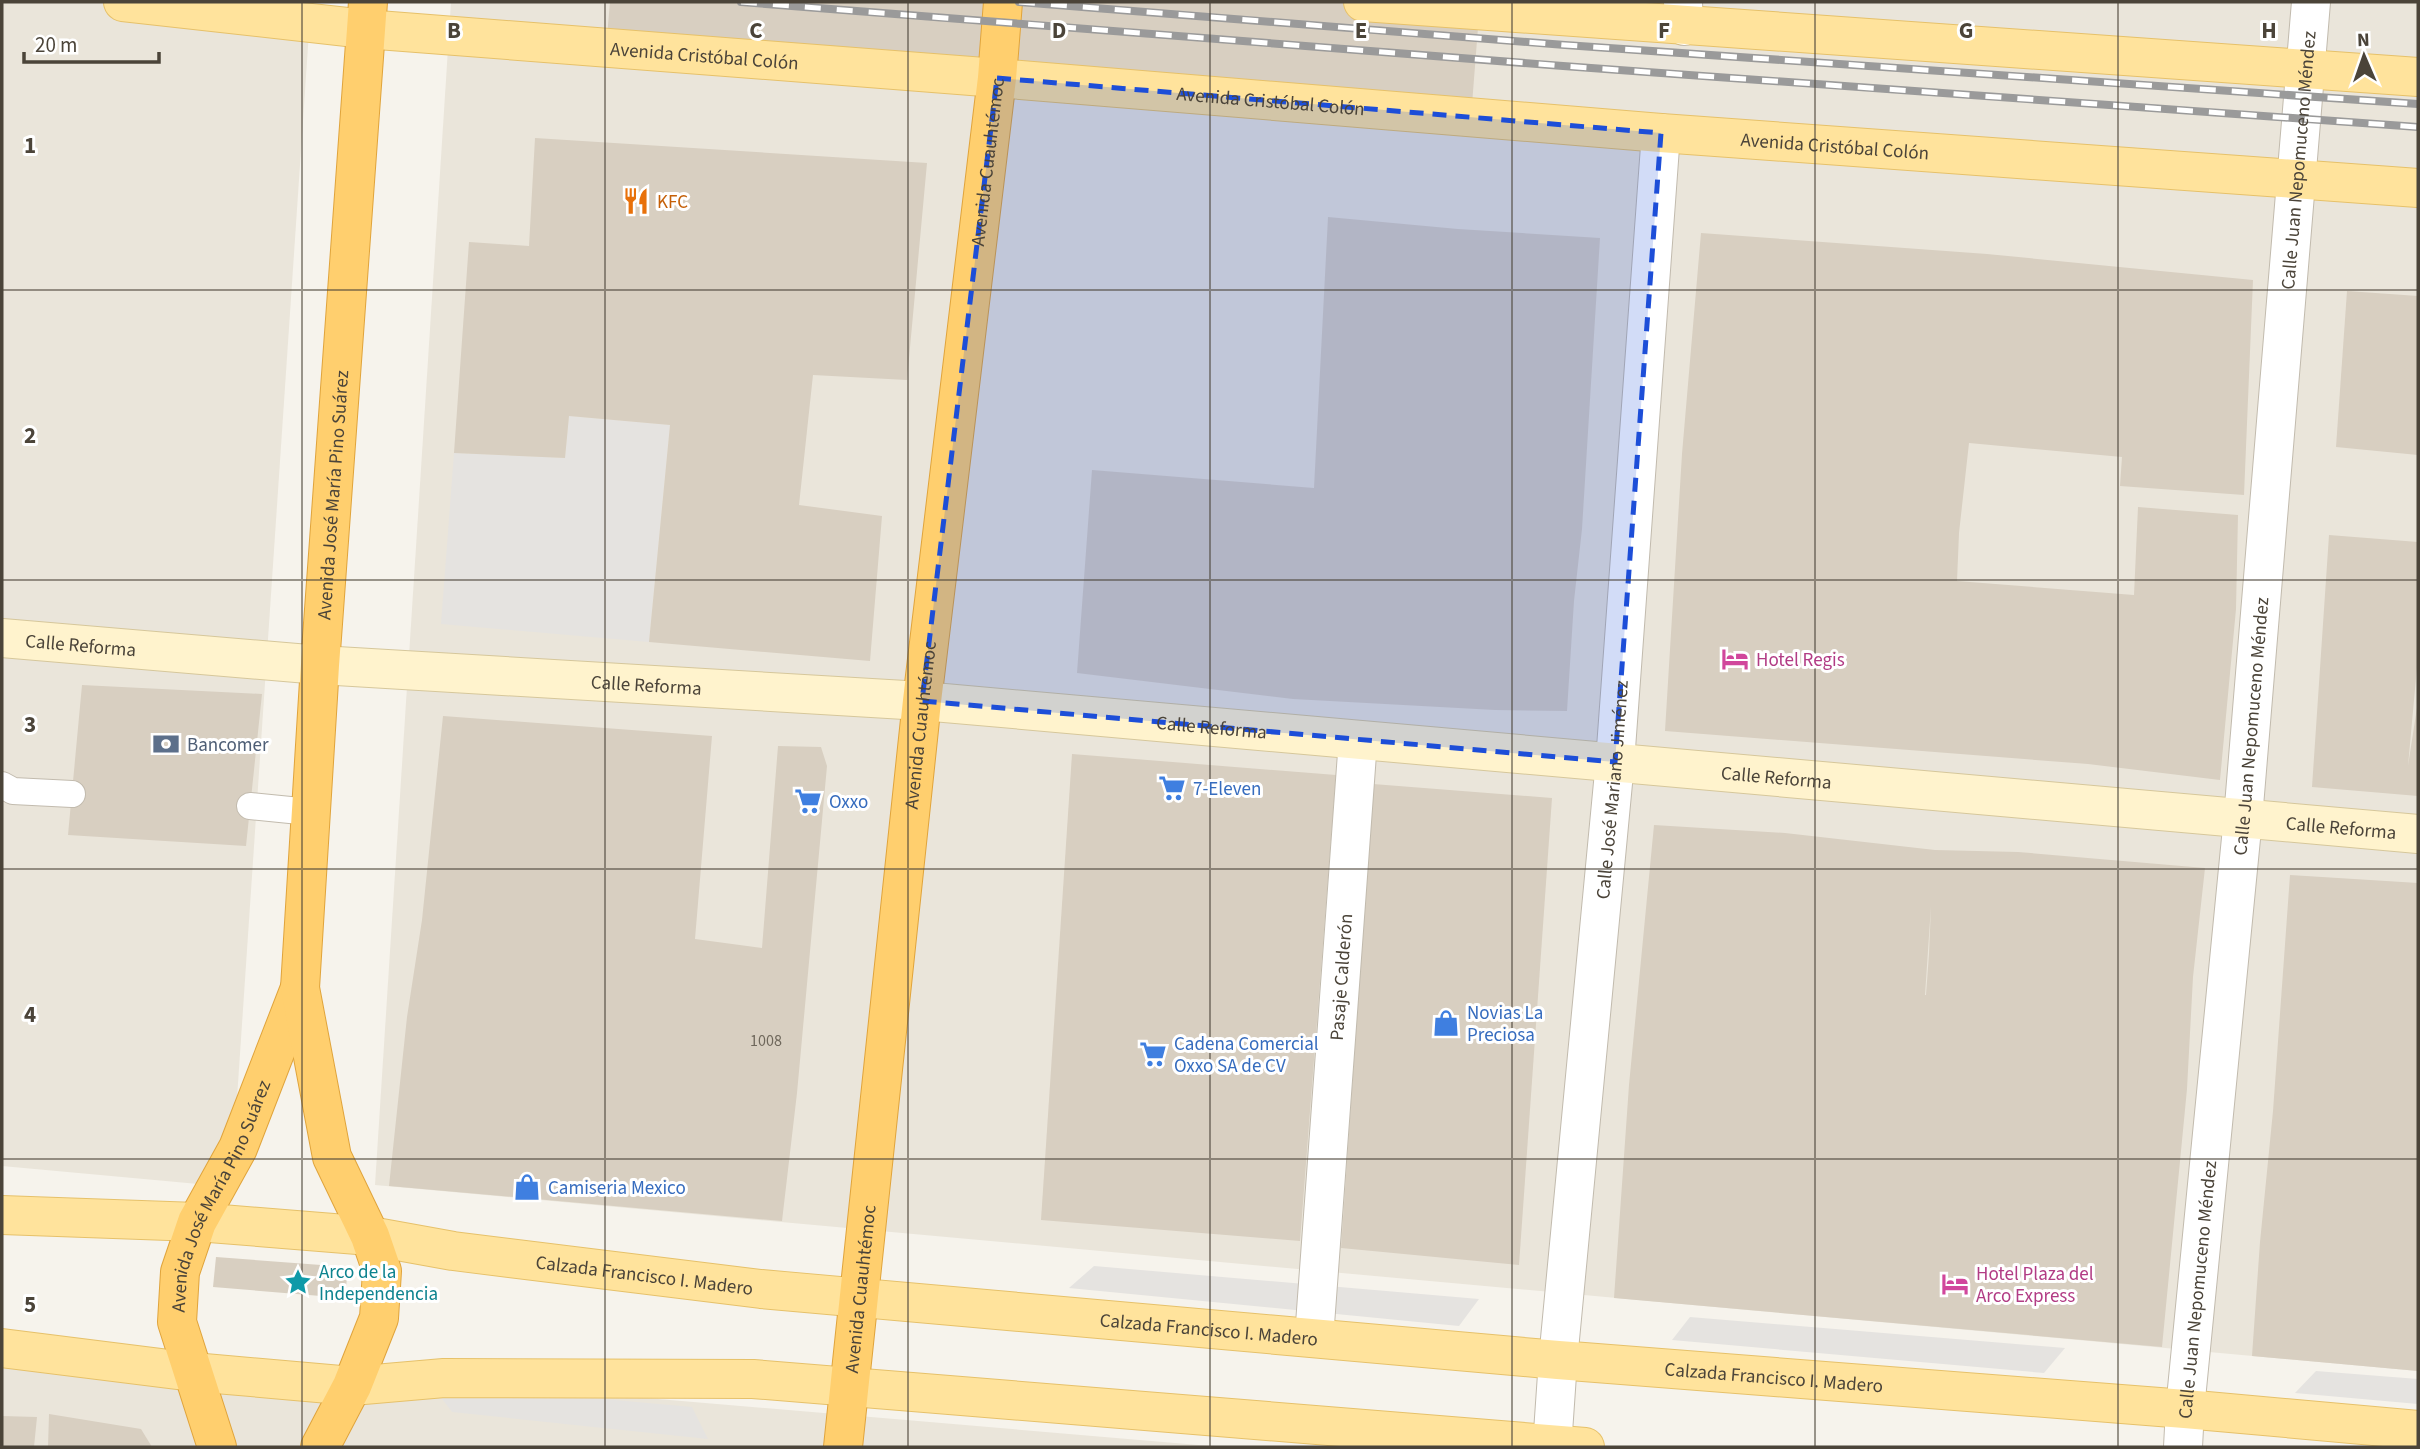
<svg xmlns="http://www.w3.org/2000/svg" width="2420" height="1449" viewBox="0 0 2420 1449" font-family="'Source Sans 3',sans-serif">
	<rect width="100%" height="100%" fill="#f6f3ec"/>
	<g fill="#eae5da">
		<polygon points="2,2 311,2 231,1187 2,1166"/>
		<polygon points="451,2 2418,2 2418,1371 375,1185"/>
		<polygon points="2,1343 1222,1447 2,1447"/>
	</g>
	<g fill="#e5e3e0">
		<polygon points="569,416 670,425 649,642 441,624 454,453 565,458"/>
		<polygon points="1094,1266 1479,1299 1459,1326 1069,1288"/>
		<polygon points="1690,1317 2065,1348 2044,1373 1672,1340"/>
		<polygon points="2316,1371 2418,1379 2418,1404 2295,1393"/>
		<polygon points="430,1383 692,1407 708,1439 452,1412"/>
	</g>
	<g fill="#d8cfc1" fill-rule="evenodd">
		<polygon points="610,2 1480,2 1470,130 605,60"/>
		<polygon points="535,138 927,163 907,380 813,375 799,505 882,516 870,661 649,642 670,425 569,416 565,458 454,453 469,242 529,246"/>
		<polygon points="1328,217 1458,229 1600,238 1582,529 1574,601 1567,711 1495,710 1293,699 1077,673 1092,470 1314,488"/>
		<polygon points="1701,233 1987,254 2253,280 2244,495 2120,486 2122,457 1969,443 1959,533 1957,581 2134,595 2138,507 2238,515 2236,609 2220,780 2088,764 1665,731 1682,454"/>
		<polygon points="2347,291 2418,296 2418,455 2336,447"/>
		<polygon points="2329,535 2418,542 2418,656 2408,766 2418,701 2418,796 2312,787"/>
		<polygon points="82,685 262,694 246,846 68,835"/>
		<polygon points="443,716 712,736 695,939 762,948 778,746 821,747 827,766 797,1093 782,1221 389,1186 407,1017 422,920"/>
		<polygon points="1072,754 1336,775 1300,1241 1041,1220"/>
		<polygon points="1373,784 1552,798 1519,1265 1341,1248"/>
		<path d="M1654,825L1785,833L1935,850L2018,852L2205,868L2193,977L2187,1089L2162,1347L1614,1298L1629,1085ZM1931,906L1929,954L1926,995H1925Z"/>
		<polygon points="2290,875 2418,883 2418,1371 2252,1356 2260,1242 2273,1111"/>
		<polygon points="216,1257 348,1267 345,1298 213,1287"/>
		<polygon points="49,1414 141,1429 152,1447 48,1447"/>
		<polygon points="2,1416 37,1417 34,1447 2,1447"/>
	</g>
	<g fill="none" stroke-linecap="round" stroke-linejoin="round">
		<defs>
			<g id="lane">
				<polyline points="2,785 13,791 72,794"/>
				<polyline points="250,806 310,812"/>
			</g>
			<g id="street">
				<polyline points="1683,2 1684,26"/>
				<path id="s1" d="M1314,1338L1358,740"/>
				<path id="s2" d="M1552,1447L1558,1360L1615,762L1661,133"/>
				<path id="s3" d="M2183,1447L2185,1409L2243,818L2311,2"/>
			</g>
			<g id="secondary">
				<path id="s4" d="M2,638L320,665L922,701L2418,834"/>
			</g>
			<g id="primary">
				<path id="s5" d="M123,2L365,29L997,78L1661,133L2418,188"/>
				<polyline points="1363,2 2418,77"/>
				<path id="s6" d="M2,1215L197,1222L370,1236L453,1251L761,1289L1558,1360L2185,1409L2418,1430"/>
				<polyline points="2,1348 193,1372 352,1386 444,1378 753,1379 1585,1447"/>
			</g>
			<g id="highway">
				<path id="s7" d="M217,1447L177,1322L180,1272L197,1222L238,1148L300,988"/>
				<path id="s8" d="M320,1447L352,1386L379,1318L382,1271L370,1236L332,1157L300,988L320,665L368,2"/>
				<path id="s9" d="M843,1447L922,701L997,78L1003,2"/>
			</g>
		</defs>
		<use href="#lane" stroke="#c2bbae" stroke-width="28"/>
		<use href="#street" stroke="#c2bbae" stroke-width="40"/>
		<use href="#secondary" stroke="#d6c79b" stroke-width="40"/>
		<use href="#primary" stroke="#e6c16a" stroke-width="40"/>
		<use href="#highway" stroke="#e0a43c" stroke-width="40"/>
		<use href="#lane" stroke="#fff" stroke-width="26"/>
		<use href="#street" stroke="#fff" stroke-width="38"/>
		<use href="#secondary" stroke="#fff3cd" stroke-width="38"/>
		<use href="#primary" stroke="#ffe39c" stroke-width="38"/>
		<use href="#highway" stroke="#ffcf6e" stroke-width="38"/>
		<defs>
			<g id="rail">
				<polyline points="741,2 1563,66 2418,127"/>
				<polyline points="1019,2 1565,45 2418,104"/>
			</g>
		</defs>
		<use href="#rail" stroke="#9a9a9a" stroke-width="8"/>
		<use href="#rail" stroke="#fff" stroke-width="5" stroke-dasharray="16" stroke-linecap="butt"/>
	</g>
	<path fill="#1d4ed8" fill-opacity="0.2" stroke="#1d4ed8" stroke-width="5" stroke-dasharray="14 9" stroke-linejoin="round" d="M997,78L1661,133L1615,762L922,701Z"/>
	<path fill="none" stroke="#4b4439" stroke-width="2" stroke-opacity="0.55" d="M302,2V1447M605,2V1447M908,2V1447M1210,2V1447M1512,2V1447M1815,2V1447M2118,2V1447M2,290H2418M2,580H2418M2,869H2418M2,1159H2418"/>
	<defs>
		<symbol id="restaurant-bare" viewBox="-9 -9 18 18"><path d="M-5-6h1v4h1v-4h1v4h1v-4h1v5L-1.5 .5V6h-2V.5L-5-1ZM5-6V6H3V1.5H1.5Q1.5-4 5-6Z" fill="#e8710a" stroke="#fff" stroke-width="2.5" paint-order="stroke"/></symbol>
		<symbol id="hotel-bare" viewBox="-9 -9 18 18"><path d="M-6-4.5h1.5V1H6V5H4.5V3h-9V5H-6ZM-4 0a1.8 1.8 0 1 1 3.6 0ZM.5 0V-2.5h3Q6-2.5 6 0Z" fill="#d1479c" stroke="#fff" stroke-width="2.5" paint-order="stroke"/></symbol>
		<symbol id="bank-bare" viewBox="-9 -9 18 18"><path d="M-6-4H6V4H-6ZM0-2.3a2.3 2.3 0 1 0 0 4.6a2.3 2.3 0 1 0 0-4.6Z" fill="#5c6f8a" stroke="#fff" stroke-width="2.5" paint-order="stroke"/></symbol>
		<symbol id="supermarket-bare" viewBox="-9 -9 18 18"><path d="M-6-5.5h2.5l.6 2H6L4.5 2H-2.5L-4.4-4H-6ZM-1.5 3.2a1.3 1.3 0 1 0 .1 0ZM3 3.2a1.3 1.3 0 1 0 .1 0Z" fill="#3f7fe0" stroke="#fff" stroke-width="2.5" paint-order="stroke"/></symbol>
		<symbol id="shop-bare" viewBox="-9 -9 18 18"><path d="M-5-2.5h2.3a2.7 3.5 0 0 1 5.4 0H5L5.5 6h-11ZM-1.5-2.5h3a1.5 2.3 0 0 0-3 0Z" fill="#3f7fe0" stroke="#fff" stroke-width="2.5" paint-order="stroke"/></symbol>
		<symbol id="sight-bare" viewBox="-9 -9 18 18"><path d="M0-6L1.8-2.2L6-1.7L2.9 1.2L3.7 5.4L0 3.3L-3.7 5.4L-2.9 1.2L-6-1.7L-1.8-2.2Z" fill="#0f9aa8" stroke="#fff" stroke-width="2.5" paint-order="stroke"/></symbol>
	</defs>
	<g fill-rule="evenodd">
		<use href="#restaurant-bare" x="617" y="182" width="38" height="38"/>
		<use href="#hotel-bare" x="1716" y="640" width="38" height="38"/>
		<use href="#bank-bare" x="147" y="725" width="38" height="38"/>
		<use href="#supermarket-bare" x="1153" y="769" width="38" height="38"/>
		<use href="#supermarket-bare" x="789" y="782" width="38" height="38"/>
		<use href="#shop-bare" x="1427" y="1004" width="38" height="38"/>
		<use href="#supermarket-bare" x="1134" y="1035" width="38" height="38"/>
		<use href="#shop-bare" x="508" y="1168" width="38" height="38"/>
		<use href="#sight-bare" x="279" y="1263" width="38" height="38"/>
		<use href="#hotel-bare" x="1936" y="1265" width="38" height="38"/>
	</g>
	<g text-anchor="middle" stroke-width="6" stroke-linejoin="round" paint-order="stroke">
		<g font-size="16" fill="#6e675b">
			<text x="766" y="1046">1008</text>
		</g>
		<g font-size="19" fill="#4b4439" stroke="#fff">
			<text dy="7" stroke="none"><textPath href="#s5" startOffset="584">Avenida Cristóbal Colón</textPath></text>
			<text dy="7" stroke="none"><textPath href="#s5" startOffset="1152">Avenida Cristóbal Colón</textPath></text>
			<text dy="7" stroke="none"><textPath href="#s5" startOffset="1718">Avenida Cristóbal Colón</textPath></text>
			<text dy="7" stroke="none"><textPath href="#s3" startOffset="1292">Calle Juan Nepomuceno Méndez</textPath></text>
			<text dy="7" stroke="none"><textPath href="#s9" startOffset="1293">Avenida Cuauhtémoc</textPath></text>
			<text dy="7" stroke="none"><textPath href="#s8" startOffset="980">Avenida José María Pino Suárez</textPath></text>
			<text dy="7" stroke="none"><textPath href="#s4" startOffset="79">Calle Reforma</textPath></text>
			<text dy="7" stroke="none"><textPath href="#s4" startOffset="646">Calle Reforma</textPath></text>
			<text dy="7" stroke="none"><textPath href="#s9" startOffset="726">Avenida Cuauhtémoc</textPath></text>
			<text dy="7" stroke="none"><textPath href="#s3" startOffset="724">Calle Juan Nepomuceno Méndez</textPath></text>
			<text dy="7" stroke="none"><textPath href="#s4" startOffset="1213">Calle Reforma</textPath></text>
			<text dy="7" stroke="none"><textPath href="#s4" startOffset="1780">Calle Reforma</textPath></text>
			<text dy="7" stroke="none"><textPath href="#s2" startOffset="660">Calle José Mariano Jiménez</textPath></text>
			<text dy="7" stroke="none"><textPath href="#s4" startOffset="2347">Calle Reforma</textPath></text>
			<text dy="7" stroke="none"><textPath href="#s1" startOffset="362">Pasaje Calderón</textPath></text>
			<text dy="7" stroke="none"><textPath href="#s7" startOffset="266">Avenida José María Pino Suárez</textPath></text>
			<text dy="7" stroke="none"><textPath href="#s6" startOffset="646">Calzada Francisco I. Madero</textPath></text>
			<text dy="7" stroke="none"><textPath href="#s9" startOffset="159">Avenida Cuauhtémoc</textPath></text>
			<text dy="7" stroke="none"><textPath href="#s3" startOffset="158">Calle Juan Nepomuceno Méndez</textPath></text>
			<text dy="7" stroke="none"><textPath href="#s6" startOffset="1213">Calzada Francisco I. Madero</textPath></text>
			<text dy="7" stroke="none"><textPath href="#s6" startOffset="1780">Calzada Francisco I. Madero</textPath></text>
		</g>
		<g font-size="19" fill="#c56008" stroke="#fff" text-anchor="start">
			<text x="657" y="208">KFC</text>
		</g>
		<g font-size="19" fill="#b23c85" stroke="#fff" text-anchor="start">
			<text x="1756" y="666">Hotel Regis</text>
			<text x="1976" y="1280">Hotel Plaza del<tspan x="1976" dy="22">Arco Express</tspan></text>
		</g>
		<g font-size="19" fill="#4e5e75" stroke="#fff" text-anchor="start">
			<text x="187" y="751">Bancomer</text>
		</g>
		<g font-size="19" fill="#366cbe" stroke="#fff" text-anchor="start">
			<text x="1193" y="795">7-Eleven</text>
			<text x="829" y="808">Oxxo</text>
			<text x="1467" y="1019">Novias La<tspan x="1467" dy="22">Preciosa</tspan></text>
			<text x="1174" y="1050">Cadena Comercial<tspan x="1174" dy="22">Oxxo SA de CV</tspan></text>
			<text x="548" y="1194">Camiseria Mexico</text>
		</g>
		<g font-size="19" fill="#0d838f" stroke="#fff" text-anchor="start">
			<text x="319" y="1278">Arco de la<tspan x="319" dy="22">Independencia</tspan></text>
		</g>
	</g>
	<g font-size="23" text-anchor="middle" font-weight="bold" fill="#4b4439" stroke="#fff" stroke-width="6" stroke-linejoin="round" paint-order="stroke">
		<text x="454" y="38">B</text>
		<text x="756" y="38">C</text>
		<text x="1059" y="38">D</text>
		<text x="1361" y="38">E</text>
		<text x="1664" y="38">F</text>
		<text x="1966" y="38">G</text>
		<text x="2269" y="38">H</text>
		<text x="30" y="153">1</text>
		<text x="30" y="443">2</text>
		<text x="30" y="732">3</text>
		<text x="30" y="1022">4</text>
		<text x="30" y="1312">5</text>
	</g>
	<rect width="2420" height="1449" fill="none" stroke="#4b4439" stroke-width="7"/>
	<g transform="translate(2364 56) rotate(358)" stroke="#ffffff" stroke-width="5" paint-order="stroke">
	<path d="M0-5L12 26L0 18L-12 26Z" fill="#4b4439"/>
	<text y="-10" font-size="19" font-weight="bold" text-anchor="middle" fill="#4b4439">N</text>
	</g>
	<path d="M24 52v10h135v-10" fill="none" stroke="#4b4439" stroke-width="3.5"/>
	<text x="35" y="52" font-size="21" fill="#4b4439" stroke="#ffffff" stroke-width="5" paint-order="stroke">20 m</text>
</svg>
